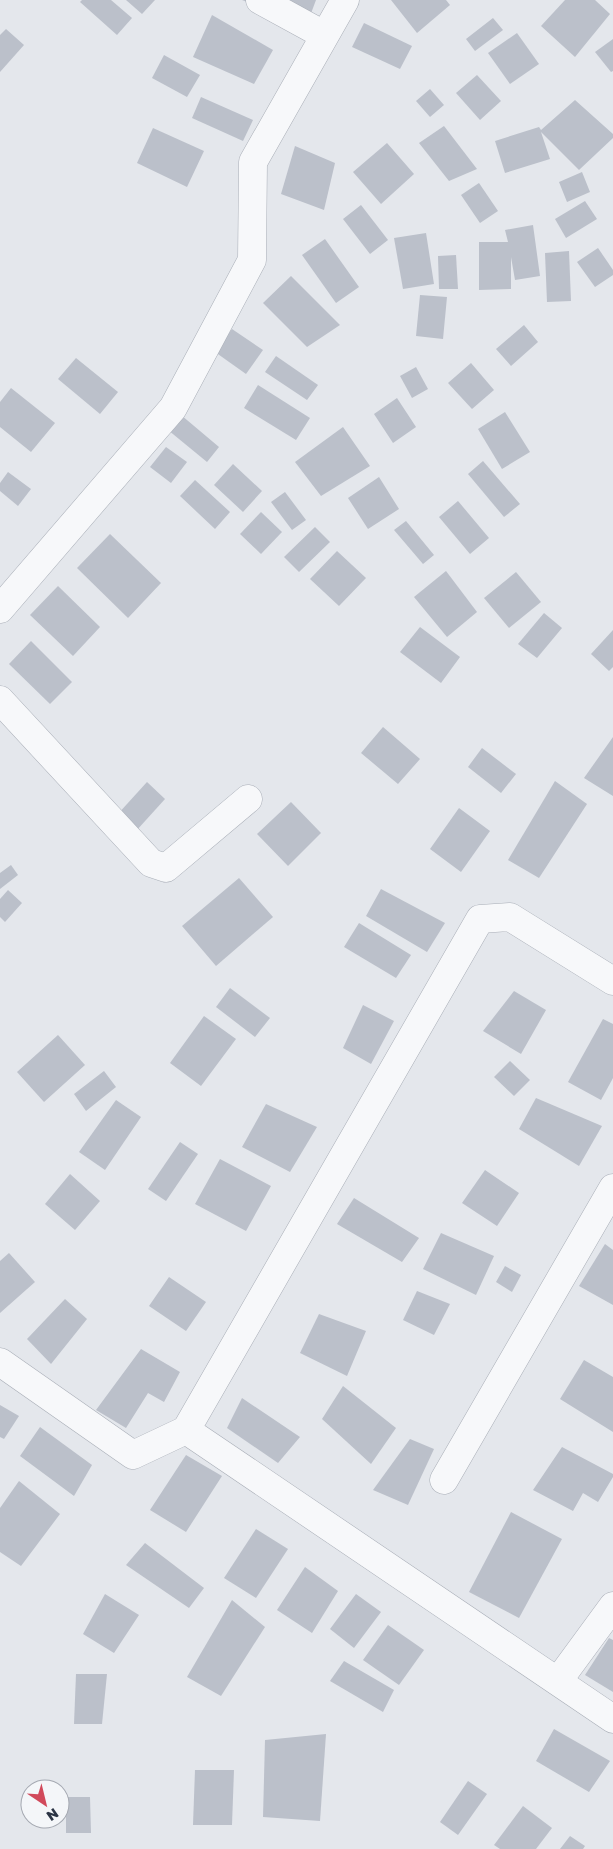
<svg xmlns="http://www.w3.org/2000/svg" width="613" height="1849" viewBox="0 0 613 1849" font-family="'Golos Text',sans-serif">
	<rect width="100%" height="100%" fill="#e4e7ec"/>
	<g fill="#bbc0ca">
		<polygon points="82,0 111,0 132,18 117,35 80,2"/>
		<polygon points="126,0 155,0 142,14"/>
		<polygon points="242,0 316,0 307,24"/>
		<polygon points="391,0 446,0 450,5 417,33"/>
		<polygon points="565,0 595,0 610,14 575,57 541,26"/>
		<polygon points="212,15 273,50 254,84 193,57"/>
		<polygon points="493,18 503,30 475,51 466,39"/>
		<polygon points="364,23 412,46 400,69 352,47"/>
		<polygon points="6,29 24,45 0,72 0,35"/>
		<polygon points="517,33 539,64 510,84 488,53"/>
		<polygon points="613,39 613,71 611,72 595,52"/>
		<polygon points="164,55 200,75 187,97 152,78"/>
		<polygon points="477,75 501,101 480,120 456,93"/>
		<polygon points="430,89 444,105 430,117 416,101"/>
		<polygon points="201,97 253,120 243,141 192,118"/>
		<polygon points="575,100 613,134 613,138 579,170 541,132 550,159 505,173 495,141 539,127 541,130"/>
		<polygon points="444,126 477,169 449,181 419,143"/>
		<polygon points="153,128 204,151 187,187 137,163"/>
		<polygon points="387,143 414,174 381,204 353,172"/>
		<polygon points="295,146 335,163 324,210 281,194"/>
		<polygon points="582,172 590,192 567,202 559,182"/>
		<polygon points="479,183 498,211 480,223 461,195"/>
		<polygon points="585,201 597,219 566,238 555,219"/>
		<polygon points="361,205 388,240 370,254 343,219"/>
		<polygon points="533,225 540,276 515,280 511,257 511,289 479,290 479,242 508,242 505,230"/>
		<polygon points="426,233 434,284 403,289 394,238"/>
		<polygon points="325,239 359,287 336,303 302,255"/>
		<polygon points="598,248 613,270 613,275 595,287 577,262"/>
		<polygon points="569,251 571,301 547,302 545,253"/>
		<polygon points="456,255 458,289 439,289 438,256"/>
		<polygon points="291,276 340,325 307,347 263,303"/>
		<polygon points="420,295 447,297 443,339 416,336"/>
		<polygon points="524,325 538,342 511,366 496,349"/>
		<polygon points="232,329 263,350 246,374 215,352"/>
		<polygon points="276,356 318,385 307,400 265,372"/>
		<polygon points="76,358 118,392 100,414 58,379"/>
		<polygon points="471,363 494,390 472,409 448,383"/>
		<polygon points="416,367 428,389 412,398 400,376"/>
		<polygon points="258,385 310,418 296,440 244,408"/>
		<polygon points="11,388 55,423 31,452 0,427 0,402"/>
		<polygon points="397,398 416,427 393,443 374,414"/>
		<polygon points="505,412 530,452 502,469 478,429"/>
		<polygon points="181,415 219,447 207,462 168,430"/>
		<polygon points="343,427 370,466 321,496 295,462"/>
		<polygon points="166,447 187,462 171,483 150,467"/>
		<polygon points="483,461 520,504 504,517 468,474"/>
		<polygon points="233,464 262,491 243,512 214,485"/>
		<polygon points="8,472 31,489 18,506 0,491 0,483"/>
		<polygon points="379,477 399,509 368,529 348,498"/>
		<polygon points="195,480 230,512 215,529 180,496"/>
		<polygon points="285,492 306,520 292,530 271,502"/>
		<polygon points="458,501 489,538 470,554 439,517"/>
		<polygon points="261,512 282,532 261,554 240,534"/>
		<polygon points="406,521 434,555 423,564 394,530"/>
		<polygon points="315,527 330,542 299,572 284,557"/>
		<polygon points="110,534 161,583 128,618 77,568"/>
		<polygon points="337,551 366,578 339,606 310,579"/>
		<polygon points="446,571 477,612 447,637 414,597"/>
		<polygon points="516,572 541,602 509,628 484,598"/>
		<polygon points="58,586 100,627 73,656 30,615"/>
		<polygon points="544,613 562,628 537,658 518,644"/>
		<polygon points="420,627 460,657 441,683 400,652"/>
		<polygon points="613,630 613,667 609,671 591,654"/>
		<polygon points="31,641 72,682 50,704 9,664"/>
		<polygon points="383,727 420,759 398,784 361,753"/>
		<polygon points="613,737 613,796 584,778"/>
		<polygon points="482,748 516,774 501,793 468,767"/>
		<polygon points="555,781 587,804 539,878 508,860"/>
		<polygon points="147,782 165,799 136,831 117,815"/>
		<polygon points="291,802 321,833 288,866 257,834"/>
		<polygon points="459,808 490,831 461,872 430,849"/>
		<polygon points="11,865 18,875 0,889 0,873"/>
		<polygon points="239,878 273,917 216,966 182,926"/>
		<polygon points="381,889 445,923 427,952 366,916"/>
		<polygon points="8,890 22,903 5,922 0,917 0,899"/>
		<polygon points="359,923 411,955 396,978 344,947"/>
		<polygon points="230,988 270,1018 255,1037 216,1007"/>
		<polygon points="514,991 546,1010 521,1054 483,1031"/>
		<polygon points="363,1005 394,1021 371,1064 343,1048"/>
		<polygon points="204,1016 236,1039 201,1086 170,1063"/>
		<polygon points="603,1019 613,1024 613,1078 601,1100 568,1082"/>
		<polygon points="58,1035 85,1065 44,1102 17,1072"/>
		<polygon points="510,1061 530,1080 514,1096 494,1077"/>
		<polygon points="104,1071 116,1087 86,1111 74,1094"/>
		<polygon points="536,1098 602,1126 579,1166 519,1129"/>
		<polygon points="116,1100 141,1117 105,1170 79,1152"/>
		<polygon points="266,1104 317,1127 290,1172 242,1147"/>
		<polygon points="180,1142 198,1154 166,1201 148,1189"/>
		<polygon points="220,1159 271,1186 246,1231 195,1204"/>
		<polygon points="485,1170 519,1193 497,1226 462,1203"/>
		<polygon points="70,1174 100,1201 75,1230 45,1204"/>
		<polygon points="354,1198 419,1238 402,1262 337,1224"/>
		<polygon points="441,1233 494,1256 476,1295 423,1269"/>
		<polygon points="605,1244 613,1250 613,1305 579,1286"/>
		<polygon points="9,1253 35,1282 0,1313 0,1261"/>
		<polygon points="505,1266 521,1275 512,1292 496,1282"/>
		<polygon points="169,1277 206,1302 186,1331 149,1306"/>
		<polygon points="417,1291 450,1304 434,1335 403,1320"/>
		<polygon points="65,1299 87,1319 51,1364 27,1339"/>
		<polygon points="319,1314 366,1331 347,1376 300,1353"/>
		<polygon points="141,1349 180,1372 164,1402 148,1393 126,1428 96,1410"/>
		<polygon points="584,1360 613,1377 613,1432 560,1399"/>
		<polygon points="343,1386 396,1428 371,1464 322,1419"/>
		<polygon points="242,1398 300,1437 278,1463 227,1428"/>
		<polygon points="0,1405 19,1416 4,1439 0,1437"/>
		<polygon points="40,1427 92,1465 74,1496 20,1456"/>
		<polygon points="410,1439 434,1449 408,1505 373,1490"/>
		<polygon points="562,1447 613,1474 613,1477 598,1502 583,1493 573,1511 533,1490"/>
		<polygon points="186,1455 222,1476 186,1532 150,1510"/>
		<polygon points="19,1481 60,1514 21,1566 0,1552 0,1508"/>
		<polygon points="511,1512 562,1539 519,1618 469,1592"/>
		<polygon points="256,1529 288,1549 256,1598 224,1578"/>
		<polygon points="145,1543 204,1588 189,1608 126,1565"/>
		<polygon points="305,1567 338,1591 312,1633 277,1610"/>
		<polygon points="105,1594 139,1615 114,1653 83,1634"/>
		<polygon points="356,1594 381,1612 354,1648 330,1629"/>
		<polygon points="232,1600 265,1627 221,1696 187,1677"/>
		<polygon points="388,1625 424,1650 399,1685 363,1660"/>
		<polygon points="609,1638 613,1640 613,1692 585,1675"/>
		<polygon points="344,1661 394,1690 383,1712 330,1681"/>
		<polygon points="76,1674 107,1674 102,1724 74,1724"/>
		<polygon points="554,1729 610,1761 589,1792 536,1761"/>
		<polygon points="326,1734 320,1821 263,1817 265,1740"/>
		<polygon points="195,1770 234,1770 232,1825 193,1825"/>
		<polygon points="468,1781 487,1794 458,1835 440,1822"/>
		<polygon points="66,1797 90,1797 91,1833 66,1833"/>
		<polygon points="523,1806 552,1828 536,1849 500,1849 494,1845"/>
		<polygon points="570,1836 585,1846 583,1849 560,1849"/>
	</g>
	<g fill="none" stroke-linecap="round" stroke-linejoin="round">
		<defs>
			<g id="street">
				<polyline points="260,0 324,35"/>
				<polyline points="0,609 173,408 252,260 253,162 345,0"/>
				<polyline points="0,700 151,863 166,868 248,799"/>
				<polyline points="613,981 510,917 480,919 186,1430 613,1719"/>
				<polyline points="0,1362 133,1455 186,1430"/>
				<polyline points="444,1480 613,1188"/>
				<polyline points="558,1681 613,1606"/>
			</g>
		</defs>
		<use href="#street" stroke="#a9aeb7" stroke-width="29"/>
		<use href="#street" stroke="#f7f8fa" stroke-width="28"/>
	</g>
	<g transform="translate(45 1804) rotate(145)"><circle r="24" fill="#f4f6f9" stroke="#a4a8b1"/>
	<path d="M0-4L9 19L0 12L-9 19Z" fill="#d1495b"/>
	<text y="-8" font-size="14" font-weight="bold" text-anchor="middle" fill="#2b3445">N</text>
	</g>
</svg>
